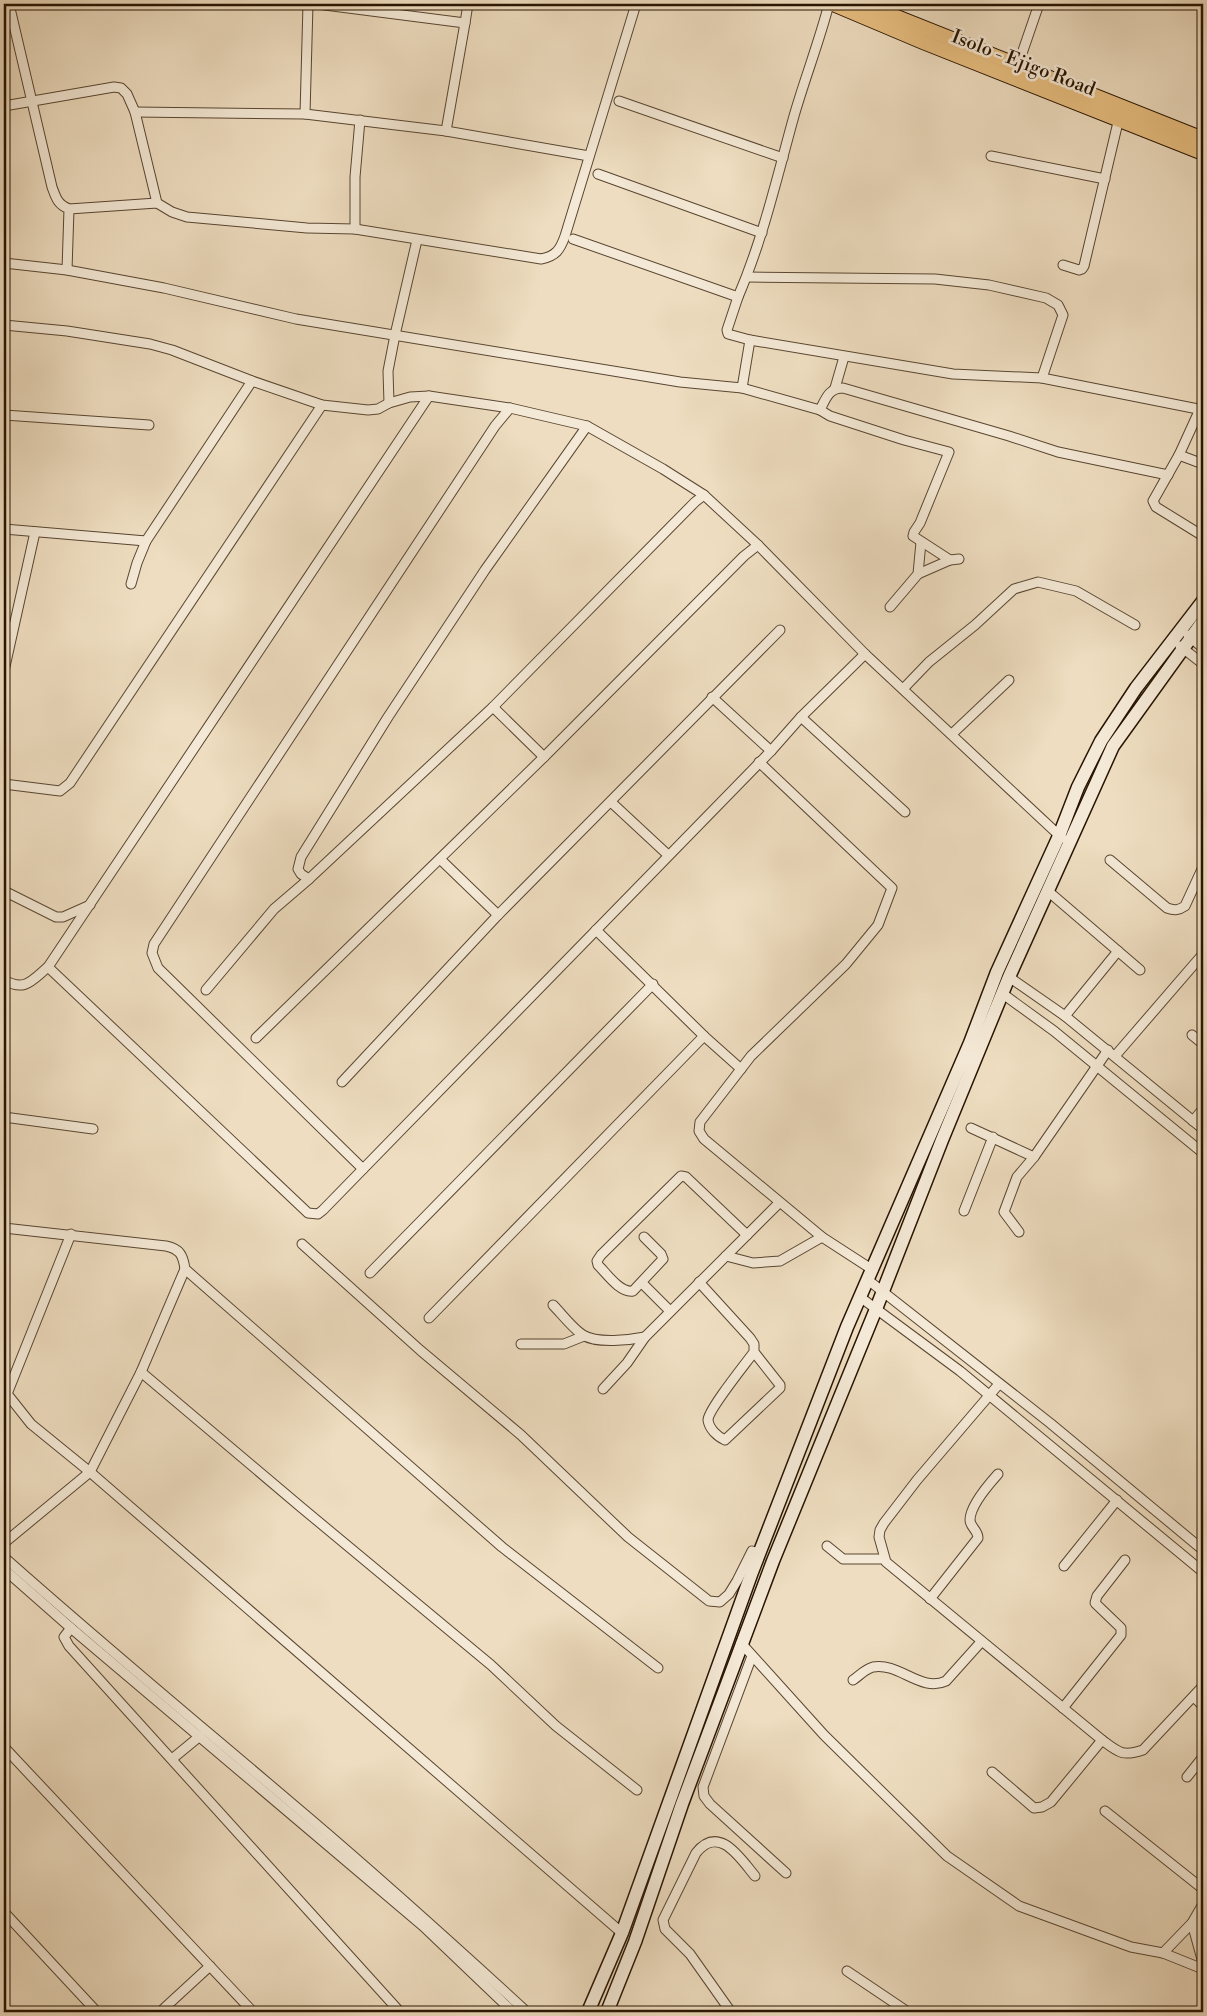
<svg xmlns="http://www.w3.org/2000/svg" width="1207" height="2016" viewBox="0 0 1207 2016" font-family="'Libre Bodoni',serif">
	<rect width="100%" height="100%" fill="#eeddc0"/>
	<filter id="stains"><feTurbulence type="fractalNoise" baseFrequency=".004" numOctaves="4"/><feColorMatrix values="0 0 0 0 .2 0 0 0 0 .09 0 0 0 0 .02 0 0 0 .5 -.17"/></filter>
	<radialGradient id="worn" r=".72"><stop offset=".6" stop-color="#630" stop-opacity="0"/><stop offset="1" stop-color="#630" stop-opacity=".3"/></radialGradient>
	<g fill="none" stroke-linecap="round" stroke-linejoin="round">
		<defs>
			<g id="street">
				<path d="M9,4L52,187C56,198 58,205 69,209L67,270"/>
				<polyline points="317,4 465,23 446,131"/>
				<polyline points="465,23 468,4"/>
				<polyline points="1018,65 1039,4"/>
				<polyline points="619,101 783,158"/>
				<polyline points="4,106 114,87 121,88 127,94 135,112 157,203"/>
				<polyline points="135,112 305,114 446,131 589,156"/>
				<polyline points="305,114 308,4"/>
				<polyline points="991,156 1105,179"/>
				<polyline points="598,174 762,233"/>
				<path d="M69,209L157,203L172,212L187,217L307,228L355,229L541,259C556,256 560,250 565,236L636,4"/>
				<polyline points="355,229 355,177 360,120"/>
				<path d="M573,239L738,297C763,239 777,177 794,116C805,78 819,42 829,4"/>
				<polyline points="4,263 67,270 164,288 296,319 680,382 742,388 820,410 830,416 904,440 949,452 920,523 914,532 913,536 950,560 959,559"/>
				<polyline points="1063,265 1079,270 1082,269 1084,266 1119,118"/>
				<polyline points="747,277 935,279 989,285 1046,298 1058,305 1063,315 1042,378"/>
				<polyline points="738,297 727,330 728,334 750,340 742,388"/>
				<polyline points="4,325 67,331 150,344 172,350 252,381 322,405 368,410 378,409 389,403 410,397 429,396 510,408 587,426 663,469 704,495 758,545 865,654 1062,838"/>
				<polyline points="750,340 953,374 1042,378 1203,410"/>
				<polyline points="835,388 844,357"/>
				<polyline points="429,396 48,967 308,1213 318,1214 323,1210 771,751 801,717 865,654"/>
				<polyline points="389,403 388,371 395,335 417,240"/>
				<polyline points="1200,409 1179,455 1153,501 1156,507 1203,536"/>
				<path d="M820,410C826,398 829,388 843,388L1009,436L1058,452L1168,475"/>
				<polyline points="4,415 149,425"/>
				<polyline points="1179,455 1203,464"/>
				<polyline points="4,529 146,541"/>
				<polyline points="918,574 950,560"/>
				<polyline points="131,584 137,563 146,541 252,381"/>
				<polyline points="890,607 918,574 921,542"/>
				<polyline points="1188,635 1203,648"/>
				<polyline points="1180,646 1203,664"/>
				<polyline points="4,671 35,532"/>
				<polyline points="903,689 929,662 975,625 1014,589 1038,582 1076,591 1135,625"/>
				<polyline points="712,697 771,751"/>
				<polyline points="493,707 544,757"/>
				<polyline points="801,717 905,812"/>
				<polyline points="952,734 1009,680"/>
				<polyline points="759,762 892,888 878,925 846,964 751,1056 700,1122 699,1131 704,1139 822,1237 873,1270"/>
				<polyline points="4,784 60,791 70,783 322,405"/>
				<polyline points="611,802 668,855"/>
				<polyline points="440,859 498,915"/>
				<path d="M1110,860L1167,908C1175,911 1179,910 1185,906L1203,867"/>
				<polyline points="309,879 301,874 298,869 301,857 388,717 485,570 587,426"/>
				<polyline points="4,891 56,917 63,917 90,905"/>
				<polyline points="1049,892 1140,970"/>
				<polyline points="596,930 704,1036 741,1069"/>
				<polyline points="1009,977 1065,1016 1203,1129"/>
				<path d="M4,980C25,992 31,981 48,967"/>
				<polyline points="206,990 274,909 309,879 493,707 695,502 704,495"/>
				<polyline points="1003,994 1054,1031 1203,1153"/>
				<polyline points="1065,1016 1118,951"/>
				<polyline points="1192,1035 1203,1044"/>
				<polyline points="256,1038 544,757 744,556 758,545"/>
				<polyline points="1115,1056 1203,954"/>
				<polyline points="342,1082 498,915 780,630"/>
				<polyline points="4,1117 93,1129"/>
				<polyline points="1193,1121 1203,1109"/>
				<polyline points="971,1128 1034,1157"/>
				<polyline points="363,1169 158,968 152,953 154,944 495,426 510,408"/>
				<polyline points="964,1211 993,1137"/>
				<path d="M4,1228L166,1246C180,1249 183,1255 185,1269L502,1547L658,1668"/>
				<polyline points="1019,1232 1004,1212 1017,1177 1034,1157 1108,1050"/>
				<path d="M644,1237L661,1254L663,1259L633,1291C620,1293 607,1274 598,1265L597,1261L601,1255L681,1176L686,1177L747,1235"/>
				<polyline points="302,1244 420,1350 521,1435 628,1537 709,1601 720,1602 729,1594 737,1581 752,1551 759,1554"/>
				<polyline points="726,1256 753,1263 780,1261 822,1237"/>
				<polyline points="370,1273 653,984"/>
				<polyline points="868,1280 1050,1423 1203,1550"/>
				<path d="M699,1282L750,1338L754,1344V1352L780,1385V1388L725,1440C718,1437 709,1429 708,1420C708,1410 746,1363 754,1352"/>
				<polyline points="642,1283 670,1311"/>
				<polyline points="860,1297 960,1371 1203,1572"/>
				<path d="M553,1305C561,1313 573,1329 583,1335C597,1344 630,1340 645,1337"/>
				<polyline points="429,1318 704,1036"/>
				<polyline points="521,1344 564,1344 584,1336"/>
				<polyline points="141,1372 302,1508 491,1665 556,1726 637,1790"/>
				<path d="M999,1384L917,1480L884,1523L880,1530L879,1537L886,1562L1102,1740C1118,1752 1122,1757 1143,1750L1203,1686"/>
				<polyline points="603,1389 627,1363 645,1337 779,1203"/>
				<polyline points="4,1390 31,1424 90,1472 622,1933"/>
				<polyline points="7,1394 71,1234"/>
				<polyline points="4,1543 90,1472 141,1372 185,1269"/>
				<polyline points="827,1546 843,1559 884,1559"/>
				<path d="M4,1557C104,1646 207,1731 309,1818C383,1881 455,1946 527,2012"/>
				<polyline points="1064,1566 1117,1500"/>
				<polyline points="4,1569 71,1628 423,1926 513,2012"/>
				<path d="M930,1599L978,1538C978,1530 970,1527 970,1520C970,1506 989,1484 998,1474"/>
				<polyline points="71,1628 64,1637 69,1646 400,2012"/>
				<polyline points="741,1643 824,1735 947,1856 1019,1906 1131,1947 1163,1953 1203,1969"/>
				<polyline points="752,1656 703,1787 704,1796 710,1804 786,1873"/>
				<path d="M853,1680C859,1676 865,1669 873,1667C899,1662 921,1693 946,1681L981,1642"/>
				<polyline points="1194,1697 1203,1706"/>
				<polyline points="1063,1708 1121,1635 1121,1628 1095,1603 1097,1596 1125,1560"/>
				<polyline points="4,1747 253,2012"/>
				<polyline points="172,1759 200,1736"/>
				<polyline points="992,1772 1034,1808 1042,1807 1051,1802 1102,1740"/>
				<polyline points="1187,1777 1203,1757"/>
				<polyline points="1105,1811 1203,1889"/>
				<polyline points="4,1912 97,2012"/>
				<polyline points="1192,1923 1203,1963"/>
				<polyline points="1163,1953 1192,1923 1203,1904"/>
				<polyline points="847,1971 908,2012"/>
				<polyline points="160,2012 210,1966"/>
				<path d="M731,2012L690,1954L665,1929L663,1920L696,1853C719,1824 740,1858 755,1876"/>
			</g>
			<g id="secondary">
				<polyline points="588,2012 622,1933 752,1572 847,1327 970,1043 997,972 1059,836 1078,787 1101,741 1136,688 1203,601"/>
				<polyline points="607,2012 635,1942 682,1804 773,1561 876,1309 942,1140 1009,977 1113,746 1203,621"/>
			</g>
			<g id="primary">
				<polyline points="833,4 923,42 1203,153"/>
				<polyline points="864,4 1203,139"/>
			</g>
		</defs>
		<use href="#street" stroke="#594631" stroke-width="11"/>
		<use href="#secondary" stroke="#271401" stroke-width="15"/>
		<use href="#primary" stroke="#271401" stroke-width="16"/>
		<use href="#street" stroke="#f4e9d6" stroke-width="9"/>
		<use href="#secondary" stroke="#f4e9d6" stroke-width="12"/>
		<use href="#primary" stroke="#e7be80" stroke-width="14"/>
	</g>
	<g text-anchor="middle" stroke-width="5" stroke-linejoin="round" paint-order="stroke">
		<g font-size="19" fill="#271401" stroke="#f4e9d6">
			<text transform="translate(1024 62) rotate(21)" y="7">Isolo - Ejigo Road</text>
		</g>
	</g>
	<rect width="1207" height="2016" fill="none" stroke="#eeddc0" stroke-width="20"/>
	<rect x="5" y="5" width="1197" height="2006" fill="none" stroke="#271401" stroke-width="2.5"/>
	<rect x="10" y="10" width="1187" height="1996" fill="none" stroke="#271401"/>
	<rect width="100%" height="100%" filter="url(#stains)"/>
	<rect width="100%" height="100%" fill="url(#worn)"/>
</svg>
